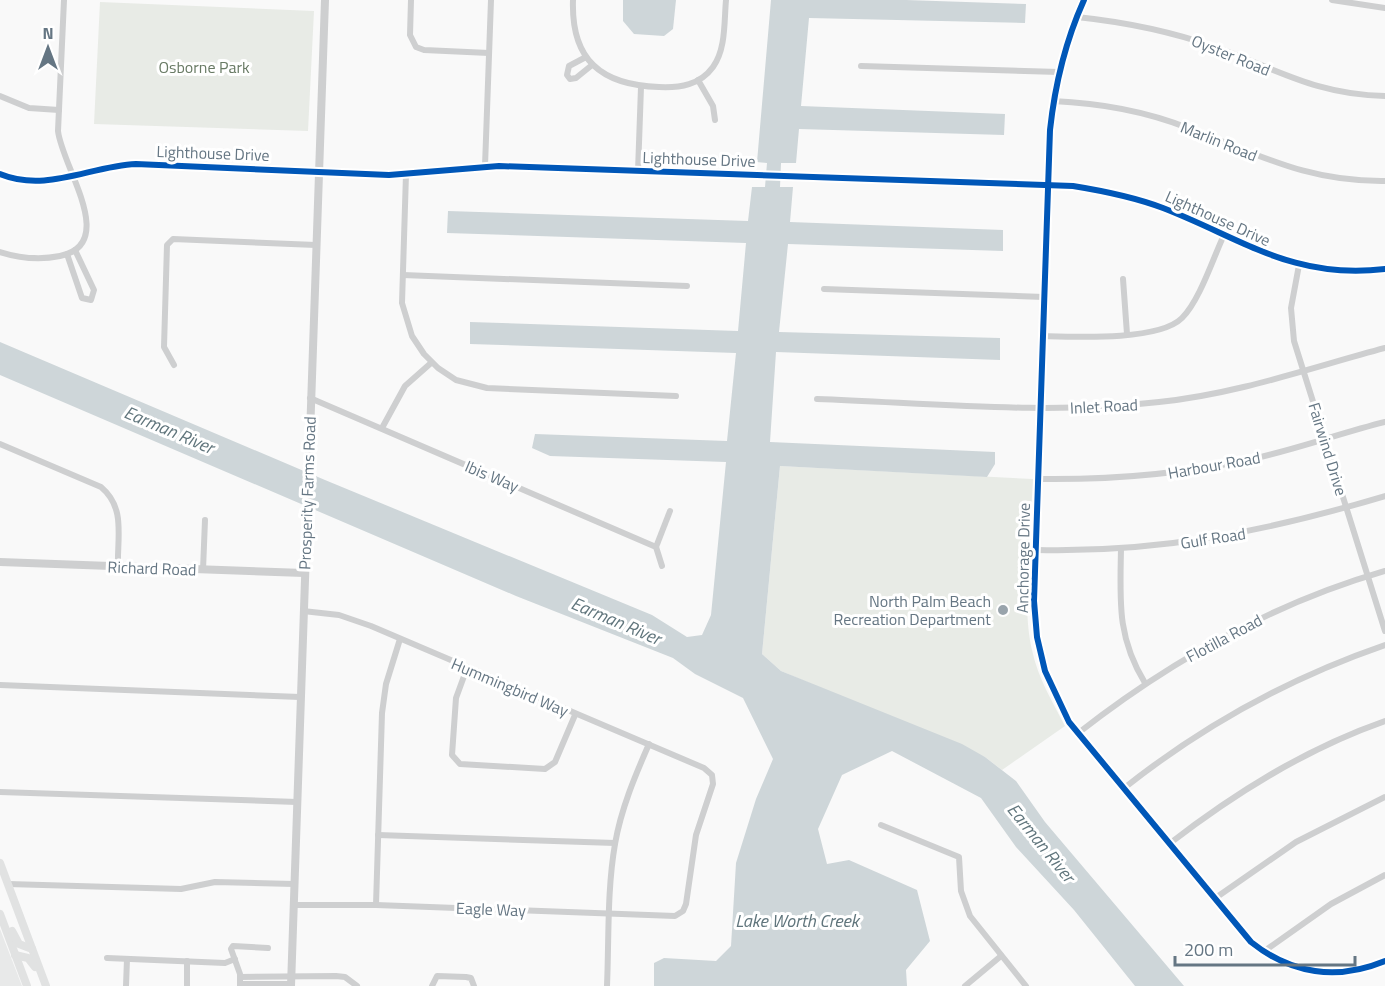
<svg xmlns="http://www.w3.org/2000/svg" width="1385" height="986" viewBox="0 0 1385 986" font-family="'Titillium Web',sans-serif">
	<rect width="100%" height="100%" fill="#f9f9f9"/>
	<polygon fill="#e8e9e9" points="0,929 22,986 0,986"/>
	<g fill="#e8ebe6">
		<polygon points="100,2 314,11 308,131 94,124"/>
		<path d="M780,466L1033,479C1031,527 1021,605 1032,650C1038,678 1052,701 1065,726L1002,770L985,757L781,671L762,654Z"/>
	</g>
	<g fill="#ced6d9">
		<polygon points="623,0 676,0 673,29 664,36 634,34 623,21"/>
		<polygon points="771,0 906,0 1026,4 1025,23 809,18 801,106 1005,114 1004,135 799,129 796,163 781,163 780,187 793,187 790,222 1003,230 1003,251 788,244 779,332 1000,338 1000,360 776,352 770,442 995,452 995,464 987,477 780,466 762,654 781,671 962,744 985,757 1016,781 1045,822 1184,986 1135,986 1074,910 1016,847 981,798 892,751 842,775 818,829 827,864 849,860 917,890 930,941 906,970 907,986 654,986 654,963 664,958 716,961 731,946 736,863 756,799 773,759 743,698 695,674 673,658 516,596 0,375 0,342 325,480 652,615 687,637 702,635 711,615 726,462 550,456 532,448 535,434 727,441 736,353 470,344 470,322 738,331 746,243 447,233 448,211 748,221 752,187 765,187 767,163 757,162"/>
	</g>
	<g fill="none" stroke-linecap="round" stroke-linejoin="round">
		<g stroke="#cecfd0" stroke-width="6">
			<polyline points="411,0 410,35 416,47 424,50 489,53"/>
			<path d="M573,0C571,60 601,85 659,87C680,88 700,85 713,67C726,49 724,22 726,0"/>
			<path d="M1084,0C1065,42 1055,84 1050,130L1034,601L1037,637L1045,671L1069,722L1251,942C1291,974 1337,981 1385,961"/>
			<polyline points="1332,0 1385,8"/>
			<path d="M1077,17C1124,22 1170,31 1215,47C1277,69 1316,95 1385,96"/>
			<polyline points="586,57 569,66 567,75 570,79 576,78 592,65"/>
			<polyline points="861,66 1059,72"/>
			<polyline points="698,80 713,106 715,120"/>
			<polyline points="0,96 29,108 59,110"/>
			<path d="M1053,101C1099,103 1145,111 1188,128C1258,154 1306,182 1385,181"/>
			<polyline points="485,166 491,0"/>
			<polyline points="638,171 641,87"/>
			<polyline points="406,174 402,303 412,336 424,354 438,368 456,380 487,388 676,396"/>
			<path d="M0,252C19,258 40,260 60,256C119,244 62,167 58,131L64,0"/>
			<polyline points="67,254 82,298 91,300 94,290 75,250"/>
			<polyline points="1299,265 1291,308 1294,341 1385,631"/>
			<polyline points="403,275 687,286"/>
			<polyline points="1123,279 1127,334"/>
			<polyline points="824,289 1044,297"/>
			<path d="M1043,336C1076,337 1159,341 1182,318C1200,300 1213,258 1224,235"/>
			<polyline points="174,365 164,347 167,245 173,239 316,245"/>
			<polyline points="310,398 656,547 662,566"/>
			<path d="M817,399C930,403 1046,415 1159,402C1237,394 1310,368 1385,348"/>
			<polyline points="382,428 405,386 431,363"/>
			<path d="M0,444L101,487C126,508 117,537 118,566"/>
			<path d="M1038,479C1110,480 1182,474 1252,459C1297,449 1341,433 1385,422"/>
			<polyline points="656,547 670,511"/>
			<path d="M1121,549C1120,602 1117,637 1145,683"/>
			<path d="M1036,550C1159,553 1268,531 1385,496"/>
			<polyline points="203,570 205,520"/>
			<polyline points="467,668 456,698 452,755 460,764 545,769 555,762 575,715"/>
			<polyline points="0,685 300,697"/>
			<path d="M1077,734C1170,661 1271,604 1385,571"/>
			<path d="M1123,789C1202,726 1289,678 1385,645"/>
			<polyline points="0,792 297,802"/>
			<polyline points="881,825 959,857 961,891 970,916 1026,986"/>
			<polyline points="378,835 615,843"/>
			<path d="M1169,844C1235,793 1305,749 1385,721"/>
			<polyline points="8,884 181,889 215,882 294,884"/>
			<polyline points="1214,899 1296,842 1385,797"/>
			<polyline points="293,905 376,905 675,916 683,911 686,904 696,835 713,784 712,775 704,768 371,626 339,615 303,611"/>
			<polyline points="376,905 382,713 386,684 400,639"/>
			<polyline points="1263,952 1331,904 1385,875"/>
			<polyline points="107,958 225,963 235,959"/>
			<polyline points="240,977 336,976 345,977 357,986"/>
			<polyline points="240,984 291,984"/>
			<polyline points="126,986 127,959"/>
			<polyline points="187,986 187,961"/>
			<polyline points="240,986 240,974 231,949 233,946 268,948"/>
			<polyline points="432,986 437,976 466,977 471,978 474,986"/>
			<path d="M607,986C609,939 607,890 615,844C621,809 635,776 649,744"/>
			<polyline points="965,986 1001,956"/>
		</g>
		<g stroke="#cecfd0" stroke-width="8">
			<path d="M0,174C46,193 90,166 136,164L389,175L499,166L1073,186C1104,191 1134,197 1163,208C1243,239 1293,280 1385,269"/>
			<polyline points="0,562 304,573"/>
			<polyline points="291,986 325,0"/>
		</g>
		<g stroke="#e1e2e2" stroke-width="8">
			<polyline points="0,863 46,986"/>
			<polyline points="0,914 27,986"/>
			<polyline points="12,931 19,944 32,949"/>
			<polyline points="15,955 28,958 35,967"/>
		</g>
		<defs>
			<g id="cycleway">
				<path d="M1084,0C1065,42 1055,84 1050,130L1034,601L1037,637L1045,671L1069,722L1251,942C1291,974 1337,981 1385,961"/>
				<path d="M0,174C46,193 90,166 136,164L389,175L499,166L1073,186C1104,191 1134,197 1163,208C1243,239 1293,280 1385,269"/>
			</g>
		</defs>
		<use href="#cycleway" stroke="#fff" stroke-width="10"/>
		<use href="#cycleway" stroke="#0057b8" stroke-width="6"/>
	</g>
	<circle fill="#99a4ac" stroke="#fff" stroke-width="2" cx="1003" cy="610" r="6"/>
	<g text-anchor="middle" stroke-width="6" stroke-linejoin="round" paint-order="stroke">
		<g font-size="16" fill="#657683" stroke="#fff">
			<text transform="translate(1231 55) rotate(22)" y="6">Oyster Road</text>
			<text transform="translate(1219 141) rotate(22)" y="6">Marlin Road</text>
			<text transform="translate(213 153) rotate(2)" y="6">Lighthouse Drive</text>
			<text transform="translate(699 159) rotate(2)" y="6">Lighthouse Drive</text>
			<text transform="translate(1218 218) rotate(24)" y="6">Lighthouse Drive</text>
			<text transform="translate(1104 406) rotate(-3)" y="6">Inlet Road</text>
			<text transform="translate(1328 449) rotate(73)" y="6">Fairwind Drive</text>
			<text transform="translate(1214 465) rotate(-10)" y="6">Harbour Road</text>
			<text transform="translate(492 476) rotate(23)" y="6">Ibis Way</text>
			<text transform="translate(307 493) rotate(-88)" y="6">Prosperity Farms Road</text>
			<text transform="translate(1213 538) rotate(-9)" y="6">Gulf Road</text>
			<text transform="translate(1023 558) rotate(-89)" y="6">Anchorage Drive</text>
			<text transform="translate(152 568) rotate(2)" y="6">Richard Road</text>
			<text transform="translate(1224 638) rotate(-28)" y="6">Flotilla Road</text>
			<text transform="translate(510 687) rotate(23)" y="6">Hummingbird Way</text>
			<text transform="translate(491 909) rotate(2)" y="6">Eagle Way</text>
		</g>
		<g font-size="16" fill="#687a64" stroke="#fff">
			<text x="204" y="73">Osborne Park</text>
		</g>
		<g font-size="16" fill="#657683" stroke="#fff" text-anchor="end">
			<text x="991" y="607">North Palm Beach<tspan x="991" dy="18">Recreation Department</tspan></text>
		</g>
		<g font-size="18" font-style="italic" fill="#60757c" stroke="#fff">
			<text transform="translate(169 430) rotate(23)" y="6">Earman River</text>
			<text transform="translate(616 621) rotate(23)" y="6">Earman River</text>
			<text transform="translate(1041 843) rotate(51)" y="6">Earman River</text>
			<text x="797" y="927">Lake Worth Creek</text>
		</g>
	</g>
	<g transform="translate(48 48)" stroke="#ffffff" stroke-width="4.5" paint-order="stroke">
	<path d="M0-4.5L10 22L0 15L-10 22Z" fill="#657683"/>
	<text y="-9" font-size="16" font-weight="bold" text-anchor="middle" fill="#657683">N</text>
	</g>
	<path d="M1175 956v9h180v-9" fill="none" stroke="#657683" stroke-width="3"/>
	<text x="1184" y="956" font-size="18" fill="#657683" stroke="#ffffff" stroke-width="4.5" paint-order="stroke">200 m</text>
</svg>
